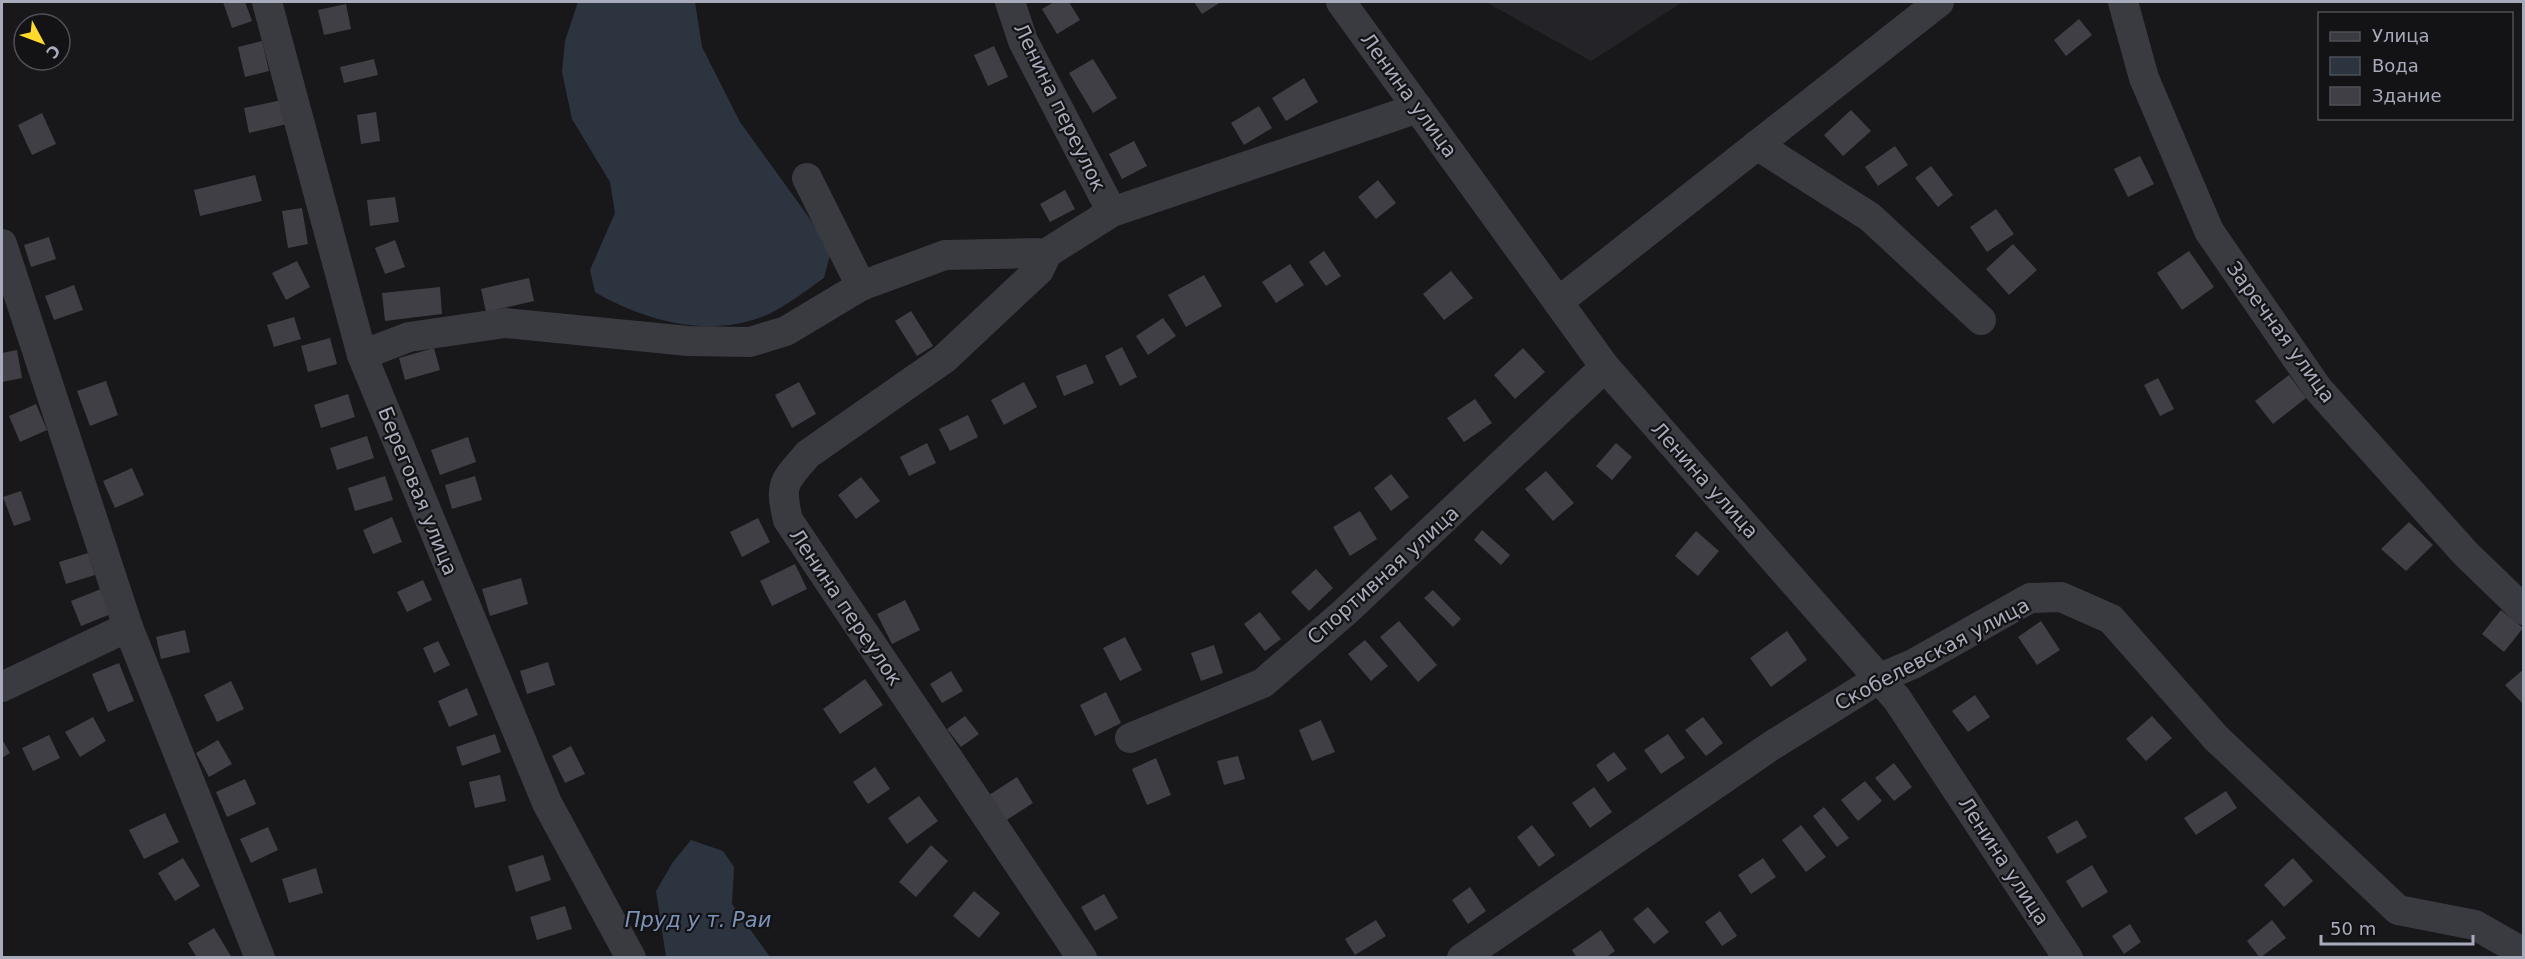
<svg xmlns="http://www.w3.org/2000/svg" width="2525" height="959" viewBox="0 0 2525 959" font-family="'DejaVu Sans',sans-serif">
	<rect width="100%" height="100%" fill="#18181a"/>
	<polygon fill="#242327" points="1486,2 1683,2 1591,61"/>
	<g fill="#2c3440">
		<path d="M578,2H695L702,47L740,122L800,205L819,232L830,255L824,278C802,293 780,312 753,320C700,336 641,319 595,292L590,270L615,213L610,182L572,119L562,72L565,41Z"/>
		<polygon points="691,840 723,851 734,867 732,904 770,957 666,957 656,891 673,862"/>
	</g>
	<g fill="#3f3f45">
		<polygon points="223,2 245,2 252,21 232,28"/>
		<polygon points="1054,2 1069,2 1080,20 1057,34 1042,9"/>
		<polygon points="1194,2 1221,2 1202,14"/>
		<polygon points="346,4 351,29 324,35 318,10"/>
		<polygon points="2079,19 2092,35 2066,56 2054,40"/>
		<polygon points="262,41 269,71 245,77 238,47"/>
		<polygon points="994,46 1008,77 988,86 974,55"/>
		<polygon points="374,59 378,75 344,83 340,67"/>
		<polygon points="1093,59 1117,98 1093,113 1069,73"/>
		<polygon points="1304,78 1318,102 1286,121 1272,98"/>
		<polygon points="282,100 287,124 249,133 244,108"/>
		<polygon points="1259,106 1272,128 1244,145 1231,123"/>
		<polygon points="1851,110 1871,131 1843,156 1824,135"/>
		<polygon points="376,112 380,141 361,144 357,115"/>
		<polygon points="42,113 56,144 32,155 18,125"/>
		<polygon points="1134,141 1147,166 1122,179 1109,154"/>
		<polygon points="1895,146 1908,165 1878,186 1865,167"/>
		<polygon points="2140,156 2154,184 2128,197 2114,169"/>
		<polygon points="1931,166 1953,195 1938,207 1915,178"/>
		<polygon points="255,175 262,201 200,216 194,190"/>
		<polygon points="1378,180 1396,203 1376,219 1358,197"/>
		<polygon points="1065,190 1075,209 1050,222 1040,204"/>
		<polygon points="395,197 399,222 370,226 367,200"/>
		<polygon points="302,208 308,244 288,248 282,211"/>
		<polygon points="1996,209 2014,234 1987,252 1970,227"/>
		<polygon points="49,237 56,259 31,267 24,245"/>
		<polygon points="395,240 405,267 385,274 375,248"/>
		<polygon points="2013,244 2037,270 2009,295 1986,269"/>
		<polygon points="1324,251 1341,276 1326,286 1309,262"/>
		<polygon points="2189,251 2214,287 2182,310 2157,273"/>
		<polygon points="297,261 310,287 286,300 272,273"/>
		<polygon points="1290,264 1304,285 1276,303 1262,282"/>
		<polygon points="1451,271 1473,298 1444,320 1423,294"/>
		<polygon points="1204,275 1222,306 1186,327 1168,295"/>
		<polygon points="529,278 534,301 486,312 481,289"/>
		<polygon points="74,285 83,310 54,320 45,296"/>
		<polygon points="440,287 442,314 385,321 382,293"/>
		<polygon points="911,311 933,346 917,356 895,321"/>
		<polygon points="294,317 301,339 274,347 267,325"/>
		<polygon points="1163,318 1176,336 1148,355 1136,336"/>
		<polygon points="330,338 337,364 308,372 301,346"/>
		<polygon points="1122,347 1137,377 1120,386 1105,356"/>
		<polygon points="434,348 440,370 405,380 399,358"/>
		<polygon points="1523,348 1545,372 1515,399 1494,375"/>
		<polygon points="17,350 22,378 2,382 2,353"/>
		<polygon points="1086,364 1094,383 1064,396 1056,376"/>
		<polygon points="2289,375 2306,398 2273,424 2255,401"/>
		<polygon points="2158,378 2174,409 2160,416 2144,385"/>
		<polygon points="106,381 118,415 90,426 77,391"/>
		<polygon points="799,382 816,414 792,428 775,395"/>
		<polygon points="1024,382 1037,407 1004,425 991,400"/>
		<polygon points="348,394 355,417 321,428 314,405"/>
		<polygon points="1475,399 1492,423 1464,442 1447,418"/>
		<polygon points="36,404 47,430 20,442 9,416"/>
		<polygon points="968,415 978,437 950,451 939,429"/>
		<polygon points="367,436 374,458 337,470 330,448"/>
		<polygon points="468,437 476,462 440,475 431,450"/>
		<polygon points="927,443 936,463 909,476 900,457"/>
		<polygon points="1616,443 1632,457 1612,480 1596,466"/>
		<polygon points="132,468 144,495 115,508 103,481"/>
		<polygon points="1546,471 1574,503 1553,521 1525,489"/>
		<polygon points="1391,474 1409,497 1391,511 1374,488"/>
		<polygon points="385,476 393,500 355,511 348,488"/>
		<polygon points="475,476 482,500 452,509 445,485"/>
		<polygon points="861,477 880,501 856,519 838,495"/>
		<polygon points="21,491 31,520 14,526 3,497"/>
		<polygon points="1360,511 1377,539 1350,556 1333,527"/>
		<polygon points="392,517 402,542 373,554 363,530"/>
		<polygon points="758,518 770,542 742,557 730,532"/>
		<polygon points="2409,522 2433,545 2406,571 2381,549"/>
		<polygon points="1482,530 1510,555 1501,565 1474,540"/>
		<polygon points="1696,531 1719,551 1698,576 1675,556"/>
		<polygon points="88,553 95,575 66,584 59,562"/>
		<polygon points="795,564 807,589 772,606 760,581"/>
		<polygon points="1316,569 1333,588 1309,611 1291,592"/>
		<polygon points="521,578 528,604 490,616 482,589"/>
		<polygon points="423,580 432,600 407,612 397,592"/>
		<polygon points="101,589 111,614 81,626 71,601"/>
		<polygon points="1433,590 1461,619 1453,627 1424,598"/>
		<polygon points="905,600 920,630 892,644 877,614"/>
		<polygon points="2501,610 2523,628 2504,652 2482,634"/>
		<polygon points="1260,612 1281,639 1265,651 1244,624"/>
		<polygon points="1399,621 1437,665 1418,682 1380,637"/>
		<polygon points="2041,621 2060,650 2037,665 2018,637"/>
		<polygon points="185,630 190,652 161,659 156,637"/>
		<polygon points="1787,631 1807,660 1771,687 1750,658"/>
		<polygon points="1125,637 1142,670 1120,681 1103,648"/>
		<polygon points="1365,640 1388,666 1371,681 1348,654"/>
		<polygon points="438,641 450,665 434,673 423,648"/>
		<polygon points="1214,645 1223,673 1201,681 1191,653"/>
		<polygon points="548,662 555,685 527,694 520,671"/>
		<polygon points="119,663 134,701 108,712 92,674"/>
		<polygon points="2524,669 2524,701 2522,703 2505,685"/>
		<polygon points="951,671 963,691 942,703 930,684"/>
		<polygon points="865,679 883,705 840,734 823,709"/>
		<polygon points="231,681 244,709 217,722 204,695"/>
		<polygon points="467,688 478,715 449,727 438,701"/>
		<polygon points="1106,692 1121,723 1095,736 1080,705"/>
		<polygon points="1975,695 1990,717 1968,732 1952,711"/>
		<polygon points="965,716 979,734 961,747 947,729"/>
		<polygon points="2152,716 2172,738 2146,761 2126,739"/>
		<polygon points="93,717 106,741 80,757 65,732"/>
		<polygon points="1703,717 1723,743 1706,756 1685,730"/>
		<polygon points="1321,720 1335,752 1312,761 1299,730"/>
		<polygon points="495,734 501,752 462,766 456,747"/>
		<polygon points="1668,734 1685,758 1661,774 1644,750"/>
		<polygon points="49,735 60,758 33,771 22,748"/>
		<polygon points="2,739 10,753 2,758"/>
		<polygon points="218,740 232,764 209,777 196,753"/>
		<polygon points="571,746 585,774 565,783 552,756"/>
		<polygon points="1614,752 1627,769 1608,782 1596,765"/>
		<polygon points="1238,756 1245,779 1224,785 1217,761"/>
		<polygon points="1156,758 1171,795 1147,805 1132,769"/>
		<polygon points="1894,763 1912,787 1894,801 1875,778"/>
		<polygon points="875,767 890,789 868,804 853,782"/>
		<polygon points="500,775 506,801 475,808 469,782"/>
		<polygon points="1017,777 1033,803 1005,821 989,795"/>
		<polygon points="245,779 256,804 227,817 216,792"/>
		<polygon points="1865,781 1882,801 1858,821 1841,800"/>
		<polygon points="1594,787 1612,812 1590,828 1572,803"/>
		<polygon points="2226,791 2237,808 2196,835 2184,818"/>
		<polygon points="919,796 938,821 907,844 888,818"/>
		<polygon points="1824,807 1849,838 1837,847 1813,816"/>
		<polygon points="165,813 179,842 144,859 129,830"/>
		<polygon points="2077,820 2087,837 2057,854 2047,837"/>
		<polygon points="1532,825 1555,855 1539,867 1517,837"/>
		<polygon points="1801,825 1826,857 1806,872 1782,840"/>
		<polygon points="268,827 278,850 251,863 240,839"/>
		<polygon points="931,845 948,861 916,897 899,882"/>
		<polygon points="543,855 551,880 516,892 508,866"/>
		<polygon points="183,858 200,886 175,901 158,873"/>
		<polygon points="1763,858 1776,877 1751,894 1738,875"/>
		<polygon points="2293,858 2313,881 2284,907 2264,885"/>
		<polygon points="2092,865 2108,892 2082,908 2066,881"/>
		<polygon points="316,868 323,893 289,903 282,879"/>
		<polygon points="1470,887 1486,911 1468,924 1452,900"/>
		<polygon points="974,891 1000,913 979,938 953,916"/>
		<polygon points="1104,894 1118,918 1095,931 1081,907"/>
		<polygon points="565,906 572,929 537,940 530,917"/>
		<polygon points="1648,907 1669,932 1654,944 1633,919"/>
		<polygon points="1720,911 1737,936 1722,946 1705,922"/>
		<polygon points="1376,920 1386,936 1355,955 1345,939"/>
		<polygon points="2272,920 2286,938 2260,958 2247,941"/>
		<polygon points="2130,924 2141,942 2124,954 2112,936"/>
		<polygon points="214,928 232,958 197,958 188,943"/>
		<polygon points="1601,930 1615,951 1605,958 1577,958 1572,950"/>
	</g>
	<g fill="none" stroke-linecap="round" stroke-linejoin="round">
		<g stroke="#3a3a41" stroke-width="30">
			<polyline points="267,2 362,355 547,803 631,958"/>
			<polyline points="1010,2 1023,41 1112,212"/>
			<polyline points="1341,2 1605,367 1897,699 2068,958"/>
			<polyline points="2123,2 2144,78 2209,231 2318,389 2466,554 2524,610"/>
			<polyline points="1757,145 1870,217 1981,320"/>
			<polyline points="807,178 861,286"/>
			<polyline points="2,244 128,627 260,958"/>
			<path d="M1047,253L1039,270L944,359L808,454C784,482 779,483 788,520L1082,958"/>
			<polyline points="1558,302 1939,2"/>
			<polyline points="362,355 409,337 505,323 688,341 750,342 786,331 861,286 945,255 1047,253 1112,212 1418,108"/>
			<polyline points="2,687 128,627"/>
			<polyline points="1130,738 1263,683 1345,612 1605,367"/>
			<polyline points="1462,958 1771,746 1880,678 1913,664 2030,598 2061,597 2111,619 2216,738 2398,910 2475,925 2524,953"/>
		</g>
	</g>
	<g text-anchor="middle" stroke-width="4.5" stroke-linejoin="round" paint-order="stroke">
		<g font-size="20" fill="#a8abbb" stroke="#131215">
			<text transform="translate(1409 95) rotate(54)" y="7">Ленина улица</text>
			<text transform="translate(1060 107) rotate(64)" y="7">Ленина переулок</text>
			<text transform="translate(2281 332) rotate(54)" y="7">Заречная улица</text>
			<text transform="translate(1705 480) rotate(48)" y="7">Ленина улица</text>
			<text transform="translate(418 491) rotate(68)" y="7">Береговая улица</text>
			<text transform="translate(1383 575) rotate(-42)" y="7">Спортивная улица</text>
			<text transform="translate(846 607) rotate(56)" y="7">Ленина переулок</text>
			<text transform="translate(1932 654) rotate(-28)" y="7">Скобелевская улица</text>
			<text transform="translate(2004 861) rotate(57)" y="7">Ленина улица</text>
		</g>
		<g font-size="21" font-style="italic" fill="#7c93b9" stroke="#131215">
			<text x="698" y="927">Пруд у т. Раи</text>
		</g>
	</g>
	<rect width="2525" height="959" fill="none" stroke="#a8abbb" stroke-width="6"/>
	<rect x="2318" y="12" width="195" height="108" fill="#131215" stroke="#4f4f57" stroke-width="1.5"/>
	<rect x="2330" y="32" width="30" height="9" fill="#3a3a41" stroke="#4f4f57" stroke-width="1.5"/>
	<text x="2372" y="42" font-size="18" fill="#a8abbb">Улица</text>
	<rect x="2330" y="57" width="30" height="18" fill="#2c3440" stroke="#4f4f57" stroke-width="1.5"/>
	<text x="2372" y="72" font-size="18" fill="#a8abbb">Вода</text>
	<rect x="2330" y="87" width="30" height="18" fill="#3f3f45" stroke="#4f4f57" stroke-width="1.5"/>
	<text x="2372" y="102" font-size="18" fill="#a8abbb">Здание</text>
	<g transform="translate(42 42) rotate(131)"><circle r="28" fill="#131215" stroke="#4f4f57" stroke-width="1.5"/>
	<path d="M0-4.5L10 22L0 15L-10 22Z" fill="#ffd92b"/>
	<text y="-9" font-size="16" font-weight="bold" text-anchor="middle" fill="#a8abbb">С</text>
	</g>
	<path d="M2321 935v9h152v-9" fill="none" stroke="#a8abbb" stroke-width="3"/>
	<text x="2330" y="935" font-size="18" fill="#a8abbb" stroke="#131215" stroke-width="4.5" paint-order="stroke">50 m</text>
</svg>
